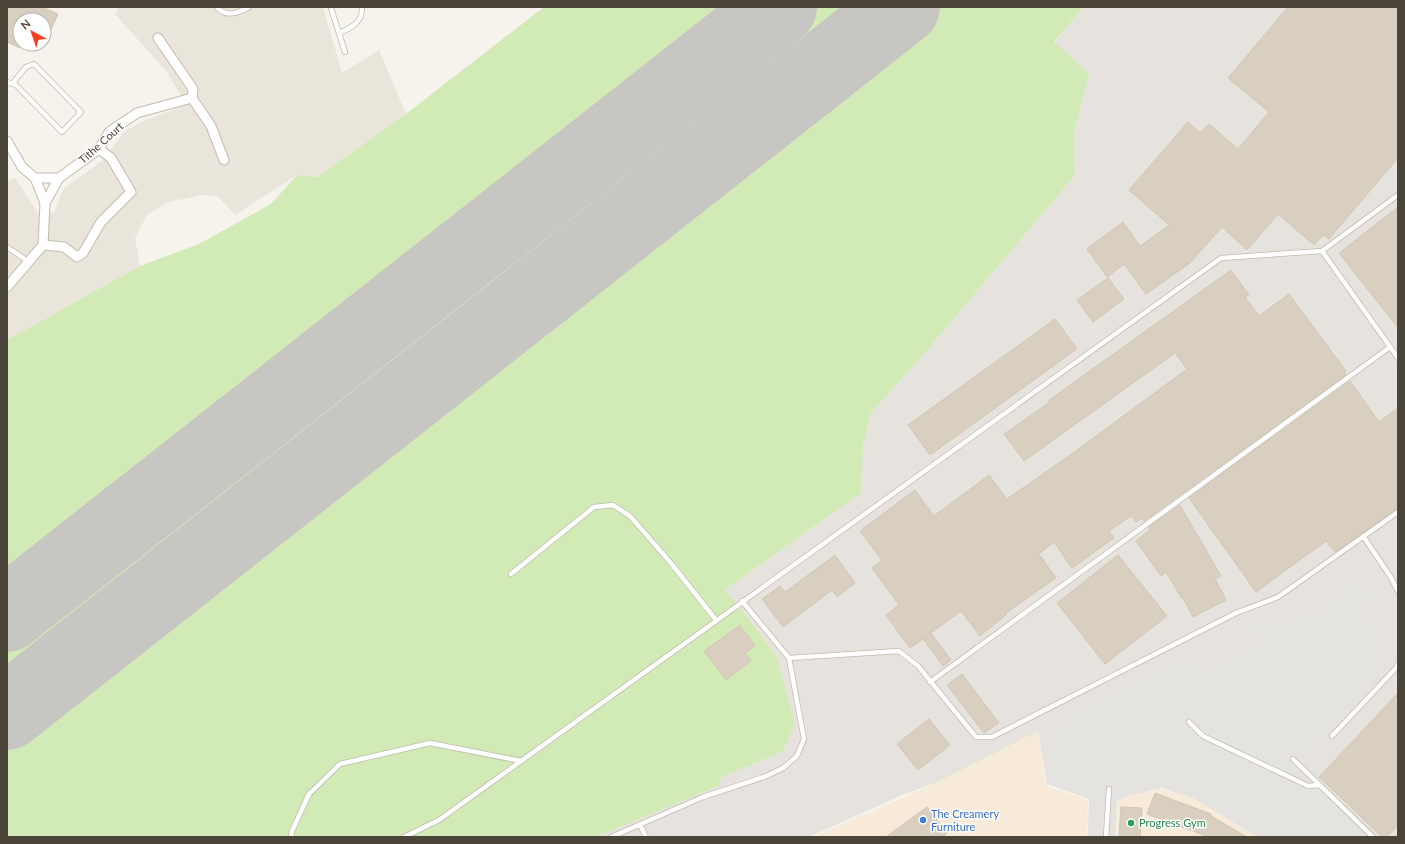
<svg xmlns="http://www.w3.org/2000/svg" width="1405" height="844" viewBox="0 0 1405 844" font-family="Lato,sans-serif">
	<rect width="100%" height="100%" fill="#f6f3ec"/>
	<polygon fill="#eae5da" points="119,7 323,7 342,73 379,50 406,114 317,177 297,175 235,215 217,196 203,195 168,202 147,215 135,238 140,266 7,340 7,180 8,181 15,178 38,213 54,212 64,188 102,161 125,131 143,121 186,105 167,72 115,14"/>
	<g fill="#f7ead8">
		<polygon points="1038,731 1046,786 1088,800 1087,837 813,837 937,783"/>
		<polygon points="1161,789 1196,799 1256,837 1117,837 1118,802 1126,797"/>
	</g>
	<polygon fill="#e6e2dd" points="1084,7 1398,7 1398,837 1257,837 1195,799 1161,788 1126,797 1117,802 1116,837 1088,837 1089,799 1047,784 1038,731 936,783 902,795 809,837 596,837 717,786 722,777 782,752 775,654 745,614 724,591 861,493 863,445 871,413 924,354 1075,175 1073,135 1089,74 1054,43"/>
	<polygon fill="#d2eab5" points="544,7 1084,7 1054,42 1089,74 1073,135 1075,175 924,354 871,413 863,445 861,493 725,590 745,614 775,654 783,679 795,724 782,752 722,777 718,786 596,837 7,837 7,340 140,266 199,244 271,204 297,175 317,177 406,114"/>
	<polygon fill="#e5e3e0" points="1357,571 1380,598 1366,612 1387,633 1379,642 1385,649 1387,671 1299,760 1378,837 1261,837 1196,798 1162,787 1126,796 1118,801 1090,799 1049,783 1041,731 1195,653 1203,668 1216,658 1222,660 1231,653 1237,650 1244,655 1257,638 1243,625 1266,612 1276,627 1308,606 1316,614"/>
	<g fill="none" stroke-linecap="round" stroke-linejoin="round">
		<g stroke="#c8c6c3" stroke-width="76">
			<polyline points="7,614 779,7"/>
			<polyline points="7,712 902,7"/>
		</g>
	</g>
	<g fill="#d8cfc1" stroke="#d3c7b4">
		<polygon points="7,7 42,7 58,14 44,45 44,20 20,20 20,48 7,42"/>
		<polygon points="1288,7 1398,7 1398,158 1329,239 1323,235 1314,245 1278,214 1247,250 1222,227 1190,263 1146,294 1124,264 1107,277 1087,249 1123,222 1140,246 1169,225 1129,190 1188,122 1200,133 1209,124 1238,149 1269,112 1228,78"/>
		<polygon points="1398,207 1398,328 1339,253"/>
		<polygon points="1231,270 1249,295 1245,297 1259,316 1289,294 1346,371 1344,372 1346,375 1144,521 1142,518 1136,522 1131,516 1109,531 1114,538 1072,568 1054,542 1039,554 1056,578 1006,613 1007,614 980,636 961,611 931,633 951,660 943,666 923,639 910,648 886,615 899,605 872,568 882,560 860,531 915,490 934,516 989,475 1007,499 1076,451 1187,369 1175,353 1024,461 1004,434 1050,402 1049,400"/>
		<polygon points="1108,278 1124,299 1093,322 1077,300"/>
		<polygon points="1055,319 1077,349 930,455 908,425"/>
		<polygon points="1350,381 1379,422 1398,408 1398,508 1335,552 1326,541 1256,592 1189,498"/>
		<polygon points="1180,505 1221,576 1215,579 1226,600 1193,617 1183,598 1182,599 1166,572 1161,576 1136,541 1150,530 1149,527"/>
		<polygon points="835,555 855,583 837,597 832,590 783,627 762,599 780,586 785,592"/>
		<polygon points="1118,555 1167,616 1105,664 1057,603"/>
		<polygon points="740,625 755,646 745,653 751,661 726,680 704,651"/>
		<polygon points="962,674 999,723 984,733 947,685"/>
		<polygon points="1398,693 1398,825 1387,837 1382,837 1319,777"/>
		<polygon points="929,719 950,745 918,770 897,744"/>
		<polygon points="1155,793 1211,814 1211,816 1247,837 1209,837 1147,814"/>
		<polygon points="927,807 947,833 942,837 886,837"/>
		<polygon points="1121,807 1142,808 1140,837 1119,837"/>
	</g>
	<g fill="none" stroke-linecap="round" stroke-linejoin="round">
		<defs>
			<g id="lane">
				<path d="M217,7C226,18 238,13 249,7"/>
				<polyline points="331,8 345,52"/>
				<path d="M339,33C351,28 363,22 362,7"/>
				<polyline points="7,82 16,85 62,132 81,112 34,64 26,67 12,84"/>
				<polyline points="7,247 29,262"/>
				<polyline points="1322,251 1398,358"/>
				<polyline points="1363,536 1390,576 1398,591"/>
				<polyline points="511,574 594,507 613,505 630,516 670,562 716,620"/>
				<polyline points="789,658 899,651 918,666 976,737 992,737 1236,613 1278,597 1398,512"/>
				<polyline points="930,682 1390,347"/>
				<polyline points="1189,722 1203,736 1302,783 1308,786 1319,785"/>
				<polyline points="1332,736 1396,668 1398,664"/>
				<polyline points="1293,759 1373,837"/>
				<polyline points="640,825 646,837"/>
				<polyline points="291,837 292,831 309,794 340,764 430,743 521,761"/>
				<polyline points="404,837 439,820 1221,258 1322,251 1398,195"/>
				<polyline points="611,837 703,797 764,777 783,768 797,756 804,739 789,658 742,601"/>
				<polyline points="1106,837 1109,789"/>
			</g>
			<g id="street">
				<polyline points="192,98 211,126 224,160"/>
				<polyline points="7,141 22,167 35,178 45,203 43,245 7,287"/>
				<polyline points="35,178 59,178 99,149 109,132 137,113 192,98 193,89 158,38"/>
				<polyline points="45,203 59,178"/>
				<polyline points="43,245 64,247 77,257 83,253 101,222 131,192 111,158 99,149"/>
			</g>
		</defs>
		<use href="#lane" stroke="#c2bbae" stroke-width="6"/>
		<use href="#street" stroke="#c2bbae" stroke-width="11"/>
		<use href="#lane" stroke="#fff" stroke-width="4.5"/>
		<use href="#street" stroke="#fff" stroke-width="9"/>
	</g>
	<circle fill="#3f7fe0" stroke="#fff" stroke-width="1.5" cx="923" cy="820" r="4"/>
	<circle fill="#2e9e5b" stroke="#fff" stroke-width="1.5" cx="1131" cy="823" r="4"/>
	<g text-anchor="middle" stroke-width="3" stroke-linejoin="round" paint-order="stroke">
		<g font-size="11" fill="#4b4439" stroke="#fff">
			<text transform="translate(101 143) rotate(-42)" y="4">Tithe Court</text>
		</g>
		<g font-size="11" fill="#366cbe" stroke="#fff" text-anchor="start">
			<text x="931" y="818">The Creamery<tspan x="931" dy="13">Furniture</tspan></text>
		</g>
		<g font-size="11" fill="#27864d" stroke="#fff" text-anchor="start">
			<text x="1139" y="827">Progress Gym</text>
		</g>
	</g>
	<rect width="1405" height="844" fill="none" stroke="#4b4439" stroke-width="16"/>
	<g transform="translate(32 32) rotate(320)"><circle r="19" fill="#ffffff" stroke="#b7b4b0"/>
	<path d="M0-3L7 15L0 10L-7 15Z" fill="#fc3f1d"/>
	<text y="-6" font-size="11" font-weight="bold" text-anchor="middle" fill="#4b4439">N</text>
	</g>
</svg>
